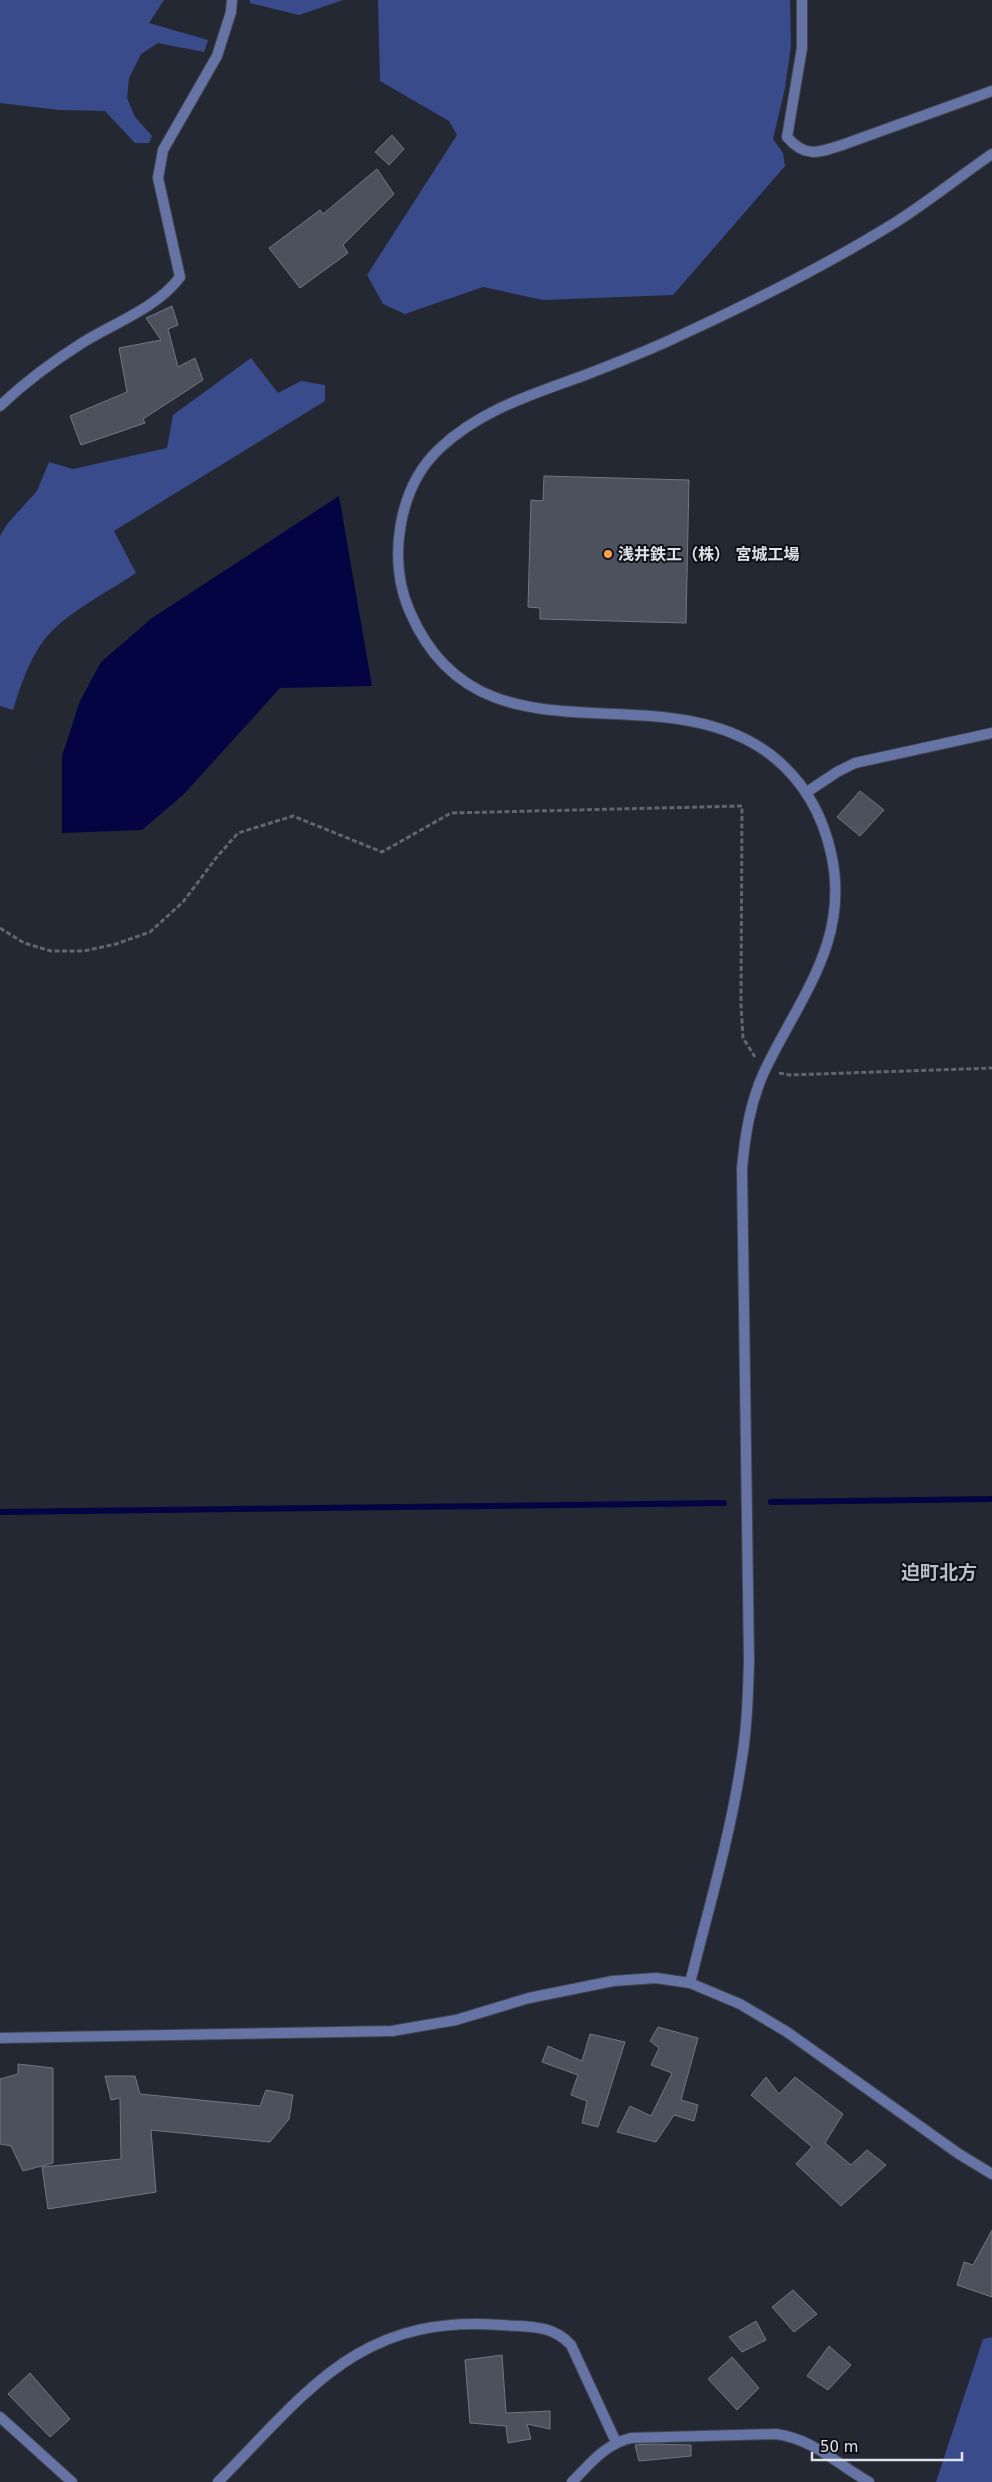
<svg xmlns="http://www.w3.org/2000/svg" width="992" height="2482" viewBox="0 0 992 2482" font-family="'DejaVu Sans','Noto Sans JP',sans-serif">
	<rect width="100%" height="100%" fill="#242833"/>
	<g fill="#3a4b8b">
		<polygon points="0,0 164,0 149,23 208,40 204,52 158,43 141,54 129,78 127,98 135,117 152,136 149,143 135,143 105,111 59,110 0,103"/>
		<polygon points="250,0 343,0 299,15 250,3"/>
		<polygon points="378,0 790,0 791,46 785,88 773,139 783,153 785,166 673,295 543,300 483,287 405,314 383,304 367,275 457,135 449,121 380,81"/>
		<path d="M251,358L278,393L301,381L325,385V401L114,531L136,573C108,592 65,613 44,640C29,660 20,687 13,710L0,706V536L8,523L37,491L49,462L73,469L167,448L173,415Z"/>
		<polygon points="992,2337 992,2482 936,2482 983,2339"/>
	</g>
	<polygon fill="#050442" points="339,496 372,686 280,688 183,795 142,830 62,833 62,756 80,701 101,662 152,618"/>
	<g fill="none" stroke-linecap="round" stroke-linejoin="round">
		<g stroke="#050442" stroke-width="6">
			<polyline points="771,1502 992,1499"/>
			<polyline points="0,1512 724,1503"/>
		</g>
	</g>
	<g fill="#4c515d" stroke="#717683">
		<polygon points="392,135 404,149 389,165 375,152"/>
		<polygon points="377,169 394,194 343,245 348,253 300,288 269,248 320,210 323,214"/>
		<polygon points="172,306 178,325 168,329 178,367 195,358 203,380 143,419 145,423 81,445 70,416 127,392 119,348 161,340 146,318"/>
		<polygon points="544,476 689,480 686,623 540,619 540,608 528,607 531,500 543,501"/>
		<polygon points="860,791 884,810 860,836 837,817"/>
		<polygon points="658,2027 698,2038 681,2100 698,2105 694,2121 674,2115 656,2142 617,2132 630,2106 651,2116 672,2073 651,2065 659,2048 650,2041"/>
		<polygon points="590,2034 625,2042 598,2127 582,2123 587,2101 571,2095 578,2075 542,2062 548,2046 582,2061"/>
		<polygon points="18,2064 53,2068 53,2163 23,2171 11,2146 0,2144 0,2079 18,2074"/>
		<polygon points="105,2076 135,2076 140,2094 260,2106 266,2090 293,2095 289,2119 270,2142 151,2130 156,2192 48,2209 42,2167 121,2159 120,2098 111,2100"/>
		<polygon points="766,2077 779,2094 795,2077 843,2114 825,2143 851,2165 867,2150 886,2165 841,2206 796,2164 812,2147 751,2095"/>
		<polygon points="992,2230 992,2297 957,2285 964,2262 973,2265"/>
		<polygon points="793,2290 817,2314 794,2332 772,2307"/>
		<polygon points="756,2321 766,2340 742,2352 729,2337"/>
		<polygon points="829,2346 851,2365 828,2390 807,2376"/>
		<polygon points="502,2355 506,2413 550,2411 550,2429 527,2424 531,2439 508,2443 506,2426 470,2423 465,2360"/>
		<polygon points="732,2357 759,2388 737,2410 708,2379"/>
		<polygon points="30,2373 70,2419 50,2437 8,2394"/>
		<polygon points="651,2444 691,2445 691,2456 639,2461 635,2445"/>
	</g>
	<g fill="none" stroke-linecap="round" stroke-linejoin="round">
		<defs>
			<g id="minor">
				<path d="M802,0V48L787,137C805,158 818,153 842,145L992,91"/>
				<path d="M0,406C25,382 52,362 82,343C114,323 157,308 180,277L158,178L163,150L217,56L231,12L232,0"/>
				<polyline points="0,2417 72,2482"/>
				<path d="M218,2482C308,2391 359,2314 501,2325C528,2327 552,2324 571,2345L616,2442"/>
				<path d="M572,2482C590,2464 605,2444 631,2438L776,2434C813,2439 837,2464 869,2482"/>
			</g>
			<g id="tertiary">
				<polyline points="807,792 837,772 855,763 992,733"/>
				<path d="M690,1983C708,1910 730,1837 741,1764C747,1730 748,1695 749,1661L742,1169C745,1135 750,1103 764,1072C799,998 851,941 831,853C822,813 803,780 771,755C657,668 480,775 410,612C387,561 398,488 439,449C479,411 530,395 580,377C614,364 648,351 681,335C755,301 827,265 896,222C929,201 960,176 992,154"/>
				<polyline points="0,2038 392,2031 456,2020 529,1998 613,1981 656,1978 690,1983 740,2004 787,2032 959,2154 992,2174"/>
			</g>
		</defs>
		<use href="#minor" stroke="#424650" stroke-width="12"/>
		<use href="#tertiary" stroke="#424650" stroke-width="12"/>
		<g stroke="#62656f" stroke-width="3" stroke-dasharray="5 2.5" stroke-linecap="butt">
			<polyline points="0,928 24,943 51,951 84,951 116,944 150,932 183,902 216,858 238,833 293,816 382,852 451,813 742,806 741,1005 743,1038 755,1057"/>
			<polyline points="779,1073 790,1075 992,1068"/>
		</g>
		<use href="#minor" stroke="#6574a4" stroke-width="10"/>
		<use href="#tertiary" stroke="#6574a4" stroke-width="10"/>
	</g>
	<circle fill="#fa9f4e" stroke="#0f1116" stroke-width="2" cx="608" cy="554" r="5"/>
	<g text-anchor="middle" stroke-width="4" stroke-linejoin="round" paint-order="stroke">
		<g font-size="16" font-weight="bold" fill="#dfe2e9" stroke="#0f1116" text-anchor="start">
			<text x="618" y="560">浅井鉄工（株） 宮城工場</text>
		</g>
		<g font-size="19" font-weight="bold" fill="#b9becc" stroke="#0f1116">
			<text x="939" y="1579">迫町北方</text>
		</g>
	</g>
	<path d="M812 2452v8h150v-8" fill="none" stroke="#dfe2e9" stroke-width="2.5"/>
	<text x="820" y="2452" font-size="15" fill="#dfe2e9" stroke="#0f1116" stroke-width="4" paint-order="stroke">50 m</text>
</svg>
